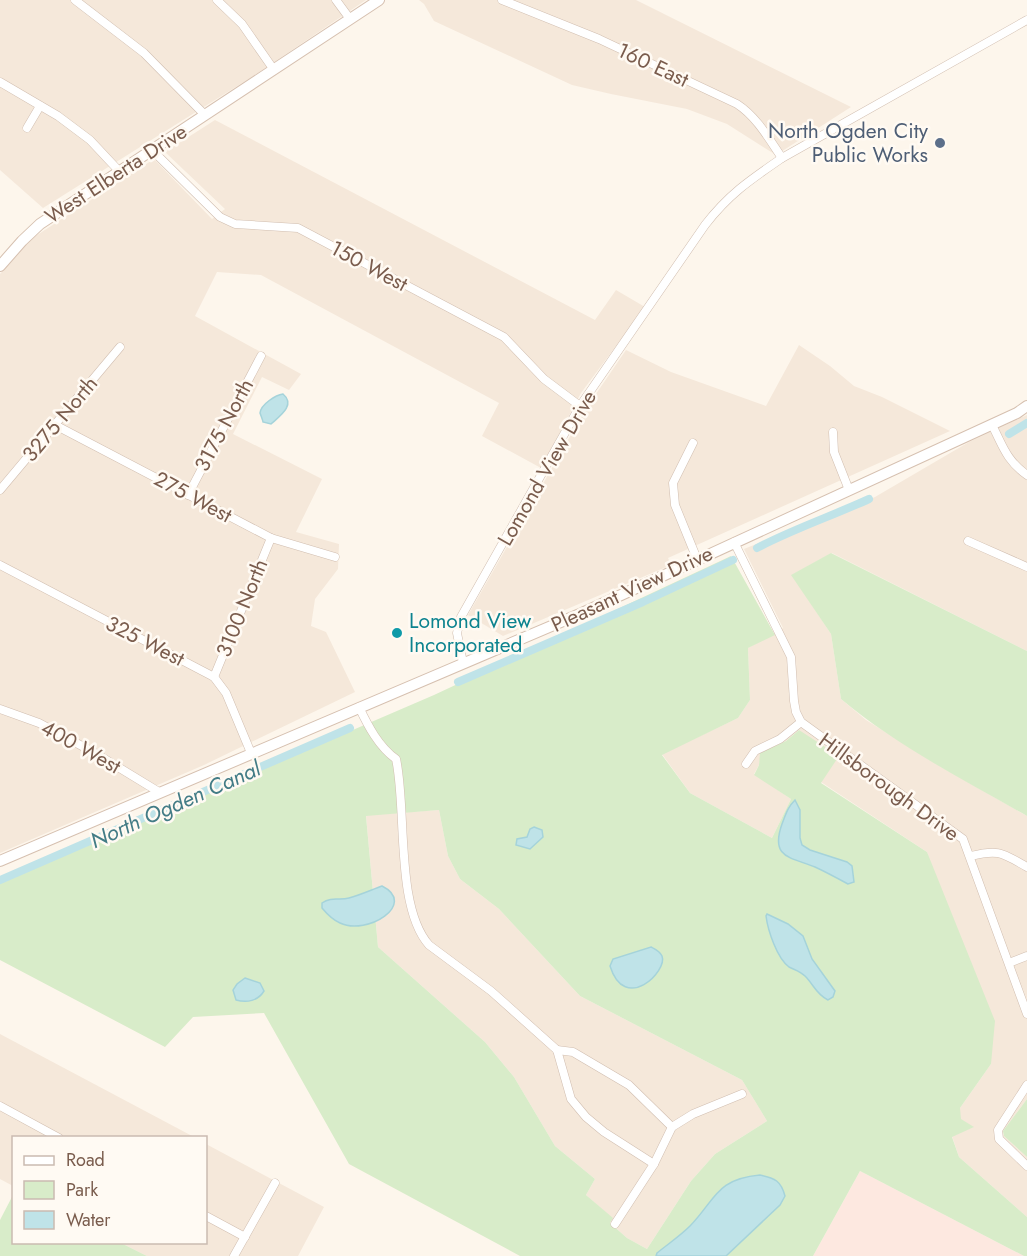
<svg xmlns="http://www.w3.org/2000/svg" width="1027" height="1256" viewBox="0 0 1027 1256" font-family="Jost,sans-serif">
	<rect width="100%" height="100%" fill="#fdf6ec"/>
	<g fill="#f5e8da">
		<polygon points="0,0 366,0 261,71 43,208 0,170"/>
		<polygon points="419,0 636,0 851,107 776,155 727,124 687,109 611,94 572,85 434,21 424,4"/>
		<polygon points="215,120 595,320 616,290 645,307 581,393 541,468 482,436 499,403 261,275 217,272 195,316 301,374 289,390 262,377 233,434 322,479 296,532 339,544 338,569 315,599 311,626 326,632 355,692 204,765 0,853 0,274 31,239 154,159 212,219 225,209 165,152"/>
		<polygon points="799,345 830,366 854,386 882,397 950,431 668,558 671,565 503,636 468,615 585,410 626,350 671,372 766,406"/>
		<polygon points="1027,415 1027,651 832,553 792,575 831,634 841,699 866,720 943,768 1027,816 1027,1099 1003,1131 1004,1136 1027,1157 1027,1217 959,1157 952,1136 973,1127 960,1119 960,1108 991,1064 927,852 821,782 799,730 786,741 761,753 759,765 754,774 791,799 772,838 690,793 662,754 738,718 750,700 748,648 783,628 744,549 875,497 969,442"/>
		<polygon points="439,810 448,856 460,879 499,909 580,996 742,1080 767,1121 715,1154 691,1181 647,1249 627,1238 610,1223 612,1218 586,1195 595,1179 555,1146 514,1077 485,1042 378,947 366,815"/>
		<polygon points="0,1034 194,1137 14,1138 13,1186 0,1179"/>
		<polygon points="206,1144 324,1207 298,1256 147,1256 121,1243 206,1242"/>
	</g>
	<polygon fill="#fde8e0" points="860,1171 1024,1256 813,1256"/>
	<g fill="#d8ecc9" fill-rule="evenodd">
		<path d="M831,553L1027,651V816C964,780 897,746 841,699L831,634L791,575Z"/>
		<path d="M731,556L775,635L748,648L750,700L738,718L662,755L690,793L772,838L791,799L754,775L759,765L760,753L786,741L799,730L839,756L821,783L927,852L995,1021L991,1064L960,1108L961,1119L974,1127L952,1137L959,1157L1027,1217V1256H1024L860,1171L813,1256H520L349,1164L264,1013L193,1017L165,1047L0,960V882L434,695ZM439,810L448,856L460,879L499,909L580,996L742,1080L767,1121L715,1154L691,1181L647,1249L627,1238L610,1223L613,1218L586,1195L595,1179L555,1146L514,1077L485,1042L378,947L366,816Z"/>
		<polygon points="1027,1099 1027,1157 1004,1136 1003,1131"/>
		<polygon points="13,1195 14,1242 121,1243 147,1256 0,1256 0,1220"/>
	</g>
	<g fill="#bfe3e8" stroke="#a5d3da" stroke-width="1.5">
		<path d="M283,394C296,405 280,416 271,424L263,422C263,421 260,413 260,413C261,404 276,395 283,394Z"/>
		<path d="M795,800L800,810V838L802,845L810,850L847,862L852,866L854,882L848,884C837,878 826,872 815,867C790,857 770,858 782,824C786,814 787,808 795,800Z"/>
		<polygon points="534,827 542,830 543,837 530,849 516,845 517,839 527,837 530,829"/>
		<path d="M382,886C418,904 367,936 340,923C333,920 327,914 322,908V903C332,896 339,901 349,898C360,895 371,890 382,886Z"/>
		<path d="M767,914L788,924L803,936L812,959L835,991L833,997L828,1000C816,994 814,985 805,976C800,971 795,970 789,967C777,958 768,931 766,916Z"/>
		<path d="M651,947C655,949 660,951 662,956C668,971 625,1014 610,966L613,959Z"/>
		<path d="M245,978L260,983L264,991C258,1001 247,1003 236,1000L233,990L237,984Z"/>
		<path d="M760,1175C775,1178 781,1181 785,1196L780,1205L726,1256H656L657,1253C668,1244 680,1236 690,1226C716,1199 716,1179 760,1175Z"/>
	</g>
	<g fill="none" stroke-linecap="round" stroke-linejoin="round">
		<g stroke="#bfe3e8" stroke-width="8">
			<polyline points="1009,434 1027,423"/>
			<path d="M757,548C793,529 832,516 869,499"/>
			<polyline points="458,682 643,602 733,560"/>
			<polyline points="0,880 350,728"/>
		</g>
		<defs>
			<g id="street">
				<polyline points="75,0 144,53 205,115"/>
				<polyline points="217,0 242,24 274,70"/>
				<polyline points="336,0 350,19"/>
				<path d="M502,0L599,39L737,104C757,117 769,139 782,158"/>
				<polyline points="0,82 58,116 90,140 120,172"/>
				<polyline points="27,128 40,106"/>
				<polyline points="152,150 220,217 235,224 298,228 504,337 544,379 580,406"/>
				<polyline points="55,425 271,538 335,557"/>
				<path d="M992,425C1003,446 1006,460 1027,475"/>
				<polyline points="833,432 834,452 849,490"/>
				<polyline points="693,443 673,483 675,505 697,559"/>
				<polyline points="0,490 120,347"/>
				<polyline points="188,495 261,356"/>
				<polyline points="968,541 1027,567"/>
				<polyline points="734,542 791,657 794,701 796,712 801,722 963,839 1027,1014"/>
				<polyline points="0,565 214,677 226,693 251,753"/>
				<path d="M463,663L457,633L461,617L580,406L705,225C729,194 750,180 782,158L1027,20"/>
				<polyline points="214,677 271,538"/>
				<path d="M359,707C368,726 379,747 396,759C407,808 395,907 429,945L491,991L557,1050L571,1099L586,1117L604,1132L654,1164"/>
				<polyline points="0,709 39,723 95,753 159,792"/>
				<polyline points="746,764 755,751 780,739 801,722"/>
				<path d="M971,856C999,849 1002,853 1027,867"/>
				<polyline points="1009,963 1027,956"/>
				<polyline points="557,1050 573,1052 629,1085 672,1127"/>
				<polyline points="1027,1085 998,1130 999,1139 1027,1166"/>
				<polyline points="0,1106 59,1138"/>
				<polyline points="206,1216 245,1237"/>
				<polyline points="615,1224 654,1164 672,1127 693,1114 742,1094"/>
				<polyline points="234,1256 275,1183"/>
			</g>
			<g id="secondary">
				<polyline points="0,266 22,241 40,224 379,0"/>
				<polyline points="0,861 582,613 1017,413 1027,406"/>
			</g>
		</defs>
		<use href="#street" stroke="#d1beb0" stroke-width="9"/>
		<use href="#secondary" stroke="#d6c0b0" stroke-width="12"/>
		<use href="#street" stroke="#fff" stroke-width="8"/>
		<use href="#secondary" stroke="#fff" stroke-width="10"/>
	</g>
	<circle fill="#5c6f8a" stroke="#fffaf3" stroke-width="2" cx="940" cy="143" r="6"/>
	<circle fill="#0f9aa8" stroke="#fffaf3" stroke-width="2" cx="397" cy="633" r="6"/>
	<g text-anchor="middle" stroke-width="5" stroke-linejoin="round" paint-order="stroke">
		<g font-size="21" fill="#7a5c4d" stroke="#fffaf3">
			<text transform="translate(653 65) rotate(25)" y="7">160 East</text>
			<text transform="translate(116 174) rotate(-33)" y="7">West Elberta Drive</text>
			<text transform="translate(369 266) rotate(28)" y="7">150 West</text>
			<text transform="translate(60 419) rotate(-50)" y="7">3275 North</text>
			<text transform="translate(224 425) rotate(-62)" y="7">3175 North</text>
			<text transform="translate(547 468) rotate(-60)" y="7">Lomond View Drive</text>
			<text transform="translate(193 497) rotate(28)" y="7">275 West</text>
			<text transform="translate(632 589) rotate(-25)" y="7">Pleasant View Drive</text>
			<text transform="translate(242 608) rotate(-68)" y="7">3100 North</text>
			<text transform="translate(145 641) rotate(27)" y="7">325 West</text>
			<text transform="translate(81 747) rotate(29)" y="7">400 West</text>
			<text transform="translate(889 787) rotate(36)" y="7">Hillsborough Drive</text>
		</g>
		<g font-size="21" fill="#4e5e75" stroke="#fffaf3" text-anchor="end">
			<text x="928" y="138">North Ogden City<tspan x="928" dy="24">Public Works</tspan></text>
		</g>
		<g font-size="21" fill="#0d838f" stroke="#fffaf3" text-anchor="start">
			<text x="409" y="628">Lomond View<tspan x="409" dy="24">Incorporated</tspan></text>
		</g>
		<g font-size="22" font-style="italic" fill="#437c86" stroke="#fffaf3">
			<text transform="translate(175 804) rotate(-24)" y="8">North Ogden Canal</text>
		</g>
	</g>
	<rect x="12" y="1136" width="195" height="108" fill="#fffaf3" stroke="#cabbb1" stroke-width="1.5"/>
	<rect x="24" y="1156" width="30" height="9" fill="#ffffff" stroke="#cabbb1" stroke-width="1.5"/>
	<text x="66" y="1166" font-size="18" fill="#7a5c4d">Road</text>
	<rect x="24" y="1181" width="30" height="18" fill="#d8ecc9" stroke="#cabbb1" stroke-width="1.5"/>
	<text x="66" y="1196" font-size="18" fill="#7a5c4d">Park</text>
	<rect x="24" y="1211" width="30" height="18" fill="#bfe3e8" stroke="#cabbb1" stroke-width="1.5"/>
	<text x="66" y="1226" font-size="18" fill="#7a5c4d">Water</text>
</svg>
